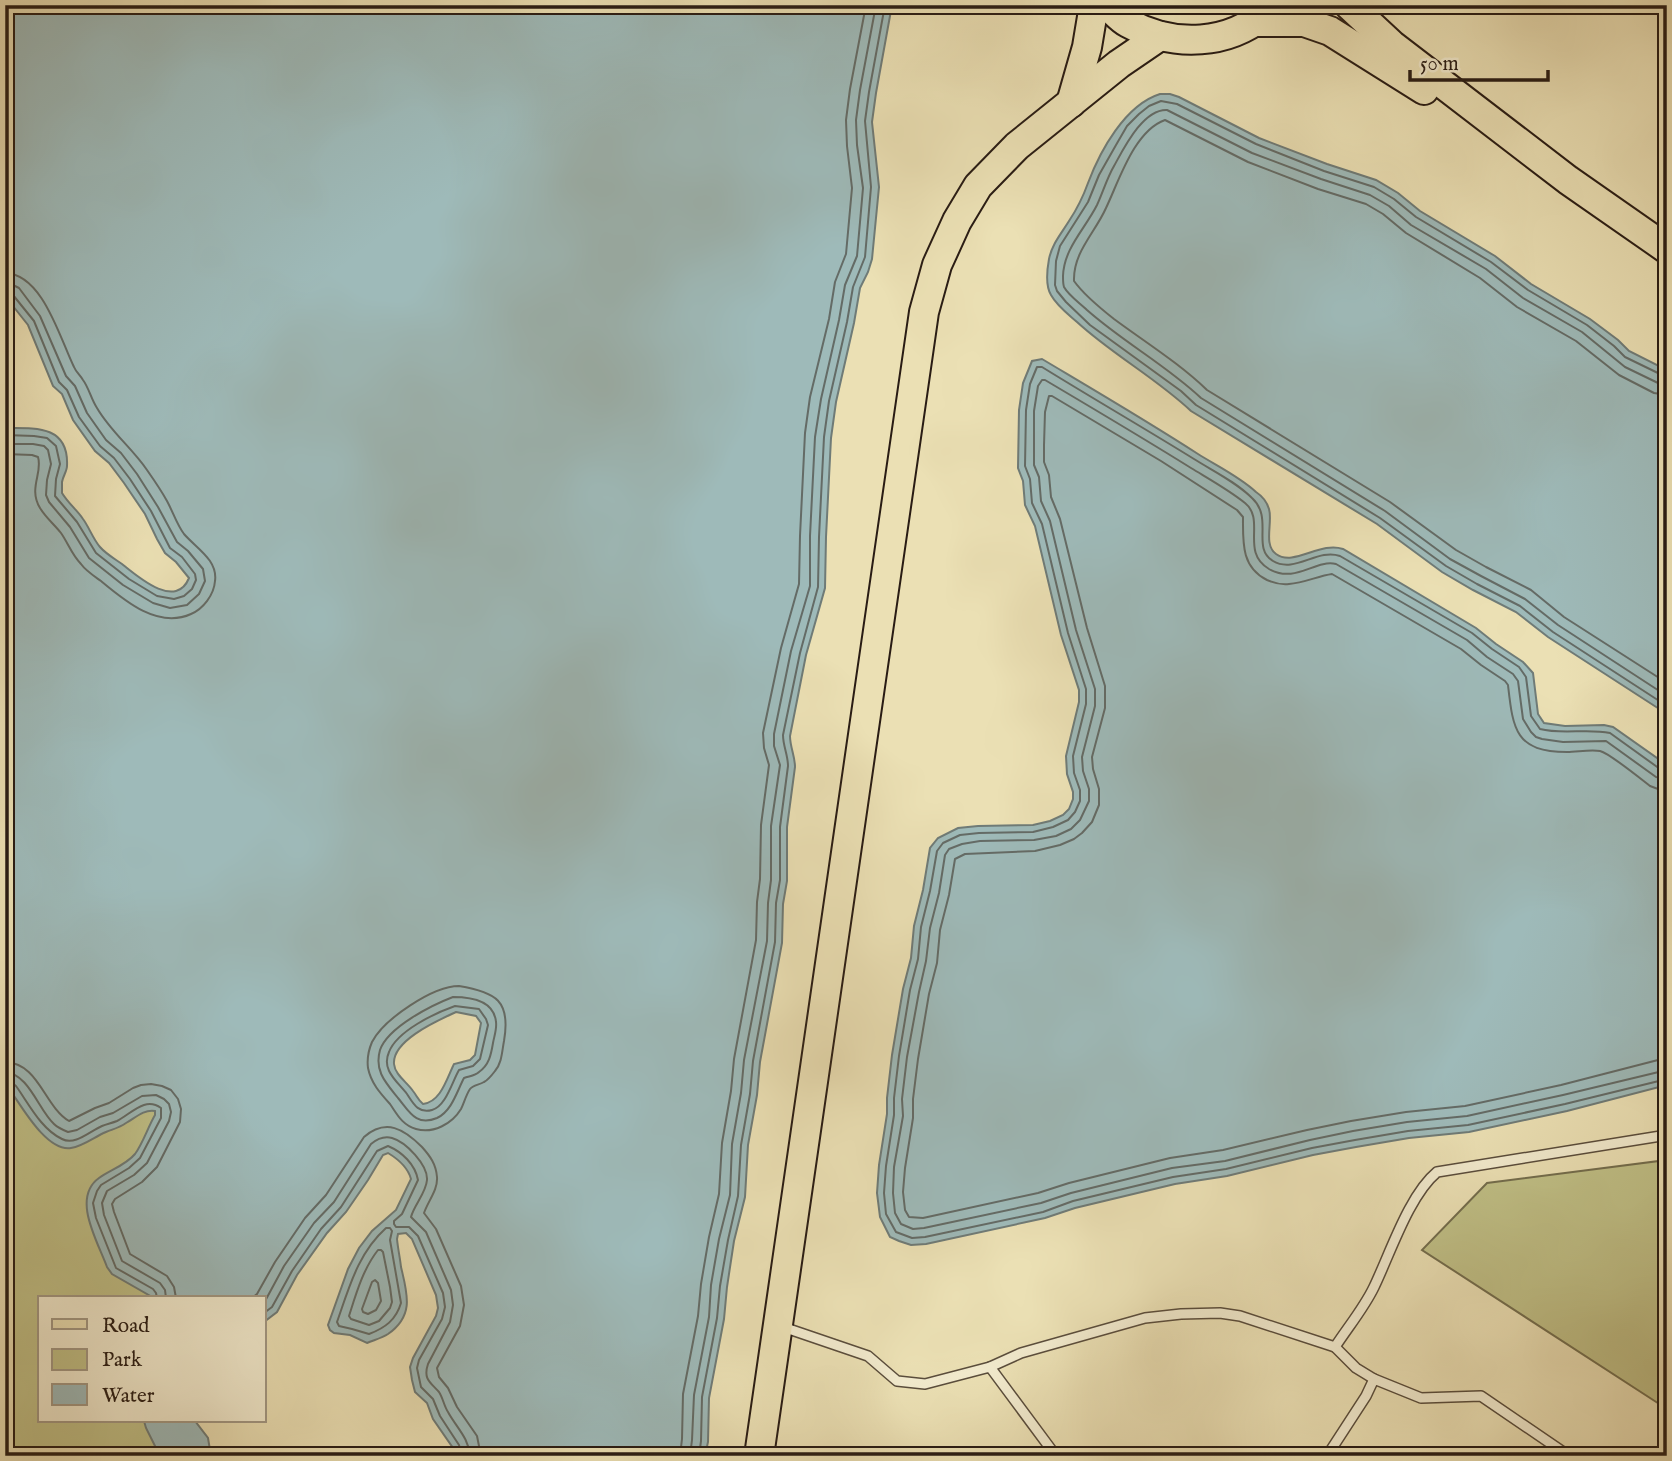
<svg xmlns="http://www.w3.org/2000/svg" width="1672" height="1461" viewBox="0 0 1672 1461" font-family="'IM FELL English',serif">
	<rect width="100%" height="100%" fill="#ebe0b4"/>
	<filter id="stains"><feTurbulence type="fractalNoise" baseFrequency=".00286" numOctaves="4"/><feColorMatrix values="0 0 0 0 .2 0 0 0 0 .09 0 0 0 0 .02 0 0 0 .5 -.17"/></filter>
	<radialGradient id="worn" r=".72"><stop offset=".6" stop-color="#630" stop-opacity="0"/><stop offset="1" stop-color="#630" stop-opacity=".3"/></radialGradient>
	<g fill="#c0c087" stroke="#746e4e" stroke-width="2">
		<polygon points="5,802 245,1133 199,1298 40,1298 40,1421 164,1421 179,1456 5,1456"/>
		<polygon points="1667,1160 1667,1409 1422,1250 1487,1183"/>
	</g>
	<g fill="#9ebab9" stroke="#6f7b77" stroke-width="2" fill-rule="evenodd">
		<path d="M5,5H892L876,93L872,122L879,187L872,259L868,272L860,288L854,323L836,402L831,438L826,537L825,588L806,655L790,736C790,747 795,756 795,767L787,827V881L783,904L782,943L760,1062L757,1095L748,1145L745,1197L734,1241L727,1287L724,1319L709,1398L708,1442L705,1456H455L453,1448L433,1419L427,1403L415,1392L412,1380L410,1367L413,1358L436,1316L438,1308L436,1295L412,1239L406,1233L398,1234L397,1239C398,1249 400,1258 401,1267C407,1293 415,1315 388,1334C382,1338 374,1340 367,1343L350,1335L334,1333L330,1330L328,1325L348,1269L359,1248L372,1231L396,1210L411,1179C408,1168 398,1159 388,1153L383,1155L368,1180L346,1212L327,1233L297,1275L277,1312L264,1322V1298H154L112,1274L107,1267C98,1242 71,1198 99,1178C110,1170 126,1165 135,1154C143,1143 148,1127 155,1115V1111C144,1109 135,1118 126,1123C119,1128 113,1129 106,1132C94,1137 84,1146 71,1148C47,1152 22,1107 10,1090L5,1086V428C35,428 69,425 67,466C67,471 63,476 62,482C62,486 62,490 62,493C68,503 77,510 83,519C89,527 93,539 100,547C106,554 115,559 122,564C138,577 176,610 189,578L176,562L165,553L157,539L145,514L124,483L109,463L95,451L73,420L62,394L53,386L28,325L5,296ZM456,1012L476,1016L481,1023L475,1055L470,1060L454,1064C447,1078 441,1102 423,1104C418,1100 417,1096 413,1091C407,1082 395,1075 394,1064C392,1040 439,1020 456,1012Z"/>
		<path d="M1160,94H1170L1179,97L1259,138L1327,164L1376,180L1398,193L1420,211L1495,256L1531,284L1590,319L1618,340L1629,351L1667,370V714L1548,637L1516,612L1473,590L1442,572L1377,524L1191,411C1156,378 1113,355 1077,322C1068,314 1057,306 1051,295C1045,285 1047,270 1049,259C1052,244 1061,234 1069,221C1077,209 1083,197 1088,183C1100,151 1125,105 1160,94Z"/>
		<path d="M1042,359C1094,390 1147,421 1198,454C1217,466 1240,477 1256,492C1262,496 1267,502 1269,509C1273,522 1263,545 1276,554C1294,567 1320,541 1343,549L1476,628L1496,644L1523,662L1533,673L1538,714L1544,723L1565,726L1604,725L1613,727L1667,765V1085L1567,1111L1469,1132L1409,1138L1356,1147L1313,1155L1227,1176L1175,1184L1075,1208L1045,1218L926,1244L911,1245L899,1241L890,1237L880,1217L877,1193L879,1165L887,1114V1098L892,1055L903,989L911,958L914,926L923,890L930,848L938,838L958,828L978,826L1033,825L1050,821L1063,815L1069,809L1073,799V792L1067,774L1066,756L1079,702V690L1061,635L1035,526L1025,505L1023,481L1018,468L1019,410L1023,383L1032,361Z"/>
		<polygon points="144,1421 195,1421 208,1438 211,1456 160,1456 146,1428"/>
	</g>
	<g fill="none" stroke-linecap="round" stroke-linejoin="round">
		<g stroke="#646b66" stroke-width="2">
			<path d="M5,273C43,274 60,339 74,367C76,372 80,375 83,380C89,388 91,399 97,408C111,432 132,448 147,470C154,480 161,490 167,501C173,512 177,525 184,534C196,548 218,560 215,581C214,595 203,609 191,614C158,629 125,601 101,581C94,576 86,571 81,564C72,555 68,543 61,533C54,524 46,518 40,508C28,488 43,473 38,457L32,455L5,454"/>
			<polyline points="5,283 13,285 19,288 40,316 66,376 75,386 87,413 106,440 121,453 137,474 158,507 177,542 188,551 203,569 205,581 199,594 187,605 170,608 153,603 123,585 89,558 70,527 49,502 46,495 47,480 51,464 48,450 44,446 33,444 5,444"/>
			<polyline points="5,292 13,295 34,321 59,382 67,390 79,417 100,446 114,458 130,479 151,511 170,548 182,557 195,574 196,580 192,589 184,596 174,599 157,596 129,579 96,553 77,522 55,496 56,479 60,464 56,446 47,438 34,436 5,435"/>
			<polyline points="1667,376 1662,375 1625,357 1614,346 1587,325 1528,290 1491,262 1416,217 1394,199 1374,187 1324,171 1256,144 1177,104 1161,101 1149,106 1139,114 1127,126 1116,145 1099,175 1088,202 1060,246 1056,261 1055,285 1057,291 1066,302 1090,325 1181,391 1196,405 1380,518 1446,566 1477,584 1520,606 1553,632 1667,706"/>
			<path d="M1667,384L1658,383L1625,367L1582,332L1523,298L1486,269L1411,225L1389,206L1370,195L1321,179L1252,153L1167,110C1143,109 1124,148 1114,166C1107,178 1103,192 1097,205C1085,229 1064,248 1063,276C1063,279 1063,284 1064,287C1069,296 1080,303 1087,310C1123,342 1166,365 1201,398L1385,511L1450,559L1481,576L1525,599L1558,625L1667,696"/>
			<path d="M1667,395L1654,393L1619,375L1576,341L1517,307L1480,278L1406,233L1383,214L1366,204L1318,189L1248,162L1165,120C1134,131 1119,181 1106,208C1095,233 1073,252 1074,281C1084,295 1100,308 1114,319C1145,342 1179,363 1207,390L1390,502L1456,550L1486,567L1531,590L1564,617L1667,683"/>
			<path d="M1667,771L1660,769L1610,733C1587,728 1563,735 1540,729L1531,716L1526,677L1519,667L1492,649L1472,633L1340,556C1317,548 1295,574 1273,561C1251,548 1274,518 1252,498C1236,482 1213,471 1194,459C1144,428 1092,398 1042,367H1037L1030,384L1026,410L1025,466L1030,479L1032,503L1042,524L1068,633L1086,689V704L1073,756L1074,773L1080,790V801L1075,812L1068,820L1053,827L1033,832L979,833L960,835L943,843L937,851L930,891L921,927L918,959L910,990L899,1056L894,1098V1115L886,1166L884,1193L886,1214L896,1232L912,1238L925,1237L1043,1212L1073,1201L1173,1177L1226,1169L1312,1148L1355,1140L1408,1131L1468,1125L1565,1104L1667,1079"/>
			<path d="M1667,779L1656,777L1606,741L1563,742L1542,739L1536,737L1531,732L1523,719L1518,681L1513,674L1487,657L1467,640L1336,564C1315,559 1296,584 1269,569C1240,552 1266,520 1245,503C1229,490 1209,479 1191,468C1143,438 1094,409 1045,380H1042L1038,386L1034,411V465L1039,477L1041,501L1050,521L1076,630L1095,689V706L1082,757L1083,771L1089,789V801L1080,820L1071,829L1056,836L1034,840L980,841L962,844L949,849L945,855L939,893L930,928L926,961L919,992L907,1057L902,1099L903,1116L894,1167L893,1193L895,1213L901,1224L913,1229L924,1228L1041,1203L1071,1193L1172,1168L1225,1161L1310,1140L1353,1131L1407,1122L1467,1116L1563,1095L1667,1070"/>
			<path d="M1667,790L1658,789L1650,786C1641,779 1609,753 1600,751C1591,749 1577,752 1567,752C1515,752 1513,729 1508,685L1505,681L1481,665L1461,649L1332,574C1318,576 1304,583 1289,584C1281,585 1274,583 1267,580C1241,567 1243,542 1243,517L1237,510L1161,461L1052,396H1049L1045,412L1044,445V462L1049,475L1051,497L1060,519L1087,628L1105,686V708L1092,757L1093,769L1099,789V805L1092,822L1082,833L1074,839L1060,845L1035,851L965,854L955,859L949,895L940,930L937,963L929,994L918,1059L913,1099V1118L905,1168L903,1192L905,1210L909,1217L923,1218L1038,1193L1069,1183L1170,1158L1223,1150L1307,1130L1351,1121L1406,1112L1465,1106L1561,1085L1658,1060L1667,1059"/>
			<path d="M459,986C496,992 511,1001 504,1041C502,1051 502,1063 495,1071C492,1075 488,1080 484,1082C479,1085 473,1085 470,1089C466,1095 464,1103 461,1109C452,1124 433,1134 416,1129C402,1125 397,1114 390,1104C380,1093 371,1083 368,1068C367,1060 369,1049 372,1042C384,1019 433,986 459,986Z"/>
			<path d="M453,997C471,997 494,1000 496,1022C497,1029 494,1037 493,1043C491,1055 489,1065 479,1072C475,1076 469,1076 464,1078C457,1091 452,1111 437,1118C416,1127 409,1111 398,1098C386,1083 374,1071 380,1050C388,1027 432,1005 453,997Z"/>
			<path d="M455,1006L479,1009L486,1019L488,1025L480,1059L473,1066L459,1070C452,1082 446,1106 432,1110C418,1114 413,1103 407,1094C397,1081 381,1070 389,1052C397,1031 435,1013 455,1006Z"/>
			<path d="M5,1062C39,1063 44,1106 69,1121L95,1108L109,1103L133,1088L141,1085L151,1084L162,1086L171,1090L178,1099L181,1109L180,1122L157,1167L142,1182L115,1199L112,1204L114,1212L130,1254L167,1276L174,1287L176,1298"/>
			<path d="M5,1072C29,1074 38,1109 54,1124C57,1127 63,1130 68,1132L77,1130L100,1117L113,1113L142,1096L156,1095L164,1099L169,1104L171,1112L169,1121L147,1163L134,1175L107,1191L102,1203L104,1215L122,1261L160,1283L165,1290L166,1298"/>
			<path d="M5,1081L11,1082L16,1086C29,1104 41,1129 62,1139C75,1146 90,1131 102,1126C107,1124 112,1123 117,1121C131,1114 145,1096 161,1108V1118L140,1158L129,1168L101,1185L97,1191L93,1203L96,1218L116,1268L153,1289L156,1293L157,1298"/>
			<path d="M386,1228H390L392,1231L390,1240L401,1303C396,1320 385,1328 369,1334L352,1329L339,1326L337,1322C349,1288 358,1253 386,1228Z"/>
			<path d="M381,1250L383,1252L390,1287L392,1302L390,1308L379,1321L369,1325L351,1319L349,1316C356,1294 363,1269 378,1250Z"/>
			<polygon points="375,1280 378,1283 381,1301 376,1310 368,1314 363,1312 362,1309 372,1282"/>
			<path d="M252,1298L257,1294L275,1262L305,1218L326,1195L364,1137C386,1118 404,1129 422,1147C430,1156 436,1164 437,1177C438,1190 428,1201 424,1213L436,1229L461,1286L464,1305L460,1326L437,1368L439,1377L448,1388L457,1407L477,1436L481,1456"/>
			<path d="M264,1303L284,1266L314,1223L334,1202L371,1144C377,1139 385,1136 392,1138C406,1142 428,1165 427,1180C426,1193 414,1205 411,1217L426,1232L451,1290L453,1305L450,1322L428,1364C423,1379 430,1382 439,1392C443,1398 444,1406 448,1412C456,1427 469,1438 470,1456"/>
			<path d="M264,1313L272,1307L292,1271L321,1229L341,1207L377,1151L388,1146C402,1152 415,1164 418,1180L402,1214L394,1221V1224L396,1227H409L418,1236L443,1293L445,1307L442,1319L419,1360L417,1368L421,1387L433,1399L440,1416L459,1445L462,1456"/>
			<polyline points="680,1456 682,1439 683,1394 698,1316 701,1284 709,1237 719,1194 722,1143 731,1091 734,1059 756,940 757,902 760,879 761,825 769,765 764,748 763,733 781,648 799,584 800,536 805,433 810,397 829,319 835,282 846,254 852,188 847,146 846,120 850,89 866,5"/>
			<polyline points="690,1456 692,1440 694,1395 709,1317 711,1285 719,1239 730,1195 732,1144 741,1093 744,1060 767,941 768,903 771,880 771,826 780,765 774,746 774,734 791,651 810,586 810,536 815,437 821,399 839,320 845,285 857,256 863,188 857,145 856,120 860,90 876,5"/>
			<path d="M699,1456L701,1441L702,1397L717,1318L720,1286L728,1240L738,1196L741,1145L750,1094L753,1061L775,942L776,903L780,880V827L788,766C788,755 783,746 783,735L800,653L818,587L819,537L824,437L829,401L847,322L853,287L865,257L871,187L865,121L869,92L885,5"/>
		</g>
		<defs>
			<g id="lane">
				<polyline points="780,1326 868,1356 897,1381 925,1384 990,1367 1056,1456"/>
				<polyline points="1335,1347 1356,1368 1374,1379"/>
				<path d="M990,1367L1021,1353L1145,1318L1181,1314L1220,1313L1240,1316L1335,1347C1348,1327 1364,1308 1374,1287C1390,1254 1409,1195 1437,1172L1667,1135"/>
				<polyline points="1327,1456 1366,1396 1374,1379 1421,1398 1481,1396 1569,1456"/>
			</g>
			<g id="primary">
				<path d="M1107,5C1114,11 1120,19 1128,23C1174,48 1230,46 1269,10"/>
				<polyline points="1349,5 1392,45 1568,180 1667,249"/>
				<polyline points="1256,22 1304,22 1330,31 1424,90"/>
				<polyline points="1071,103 1087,47 1094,5"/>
				<polyline points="759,1456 924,312 937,265 957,221 978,186 1017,146 1119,64 1160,36"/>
			</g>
		</defs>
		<use href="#lane" stroke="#5a4d3c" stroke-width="12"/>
		<use href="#primary" stroke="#291c14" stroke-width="32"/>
		<use href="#lane" stroke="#f2ebce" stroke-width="9"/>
		<use href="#primary" stroke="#ebe0b4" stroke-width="28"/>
	</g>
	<rect width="1672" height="1461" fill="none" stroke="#ebe0b4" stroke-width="28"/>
	<rect x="7" y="7" width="1658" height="1447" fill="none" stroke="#291c14" stroke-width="3.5"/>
	<rect x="14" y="14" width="1644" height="1433" fill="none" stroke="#291c14" stroke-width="2"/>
	<rect x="38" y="1296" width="228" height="126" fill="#f2ebce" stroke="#a29884" stroke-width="2"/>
	<rect x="52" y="1319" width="35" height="10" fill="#ebe0b4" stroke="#a29884" stroke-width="2"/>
	<text x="102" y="1332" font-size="21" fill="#291c14">Road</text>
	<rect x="52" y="1349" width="35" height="21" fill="#c0c087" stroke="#a29884" stroke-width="2"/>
	<text x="102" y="1366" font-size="21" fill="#291c14">Park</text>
	<rect x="52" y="1384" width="35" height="21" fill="#9ebab9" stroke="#a29884" stroke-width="2"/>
	<text x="102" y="1402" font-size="21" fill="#291c14">Water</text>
	<path d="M1410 70v10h138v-10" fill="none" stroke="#291c14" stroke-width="3.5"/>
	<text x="1420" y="70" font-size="21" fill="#291c14" stroke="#f2ebce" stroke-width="5" paint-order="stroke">50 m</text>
	<rect width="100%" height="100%" filter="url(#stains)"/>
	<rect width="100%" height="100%" fill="url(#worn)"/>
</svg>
